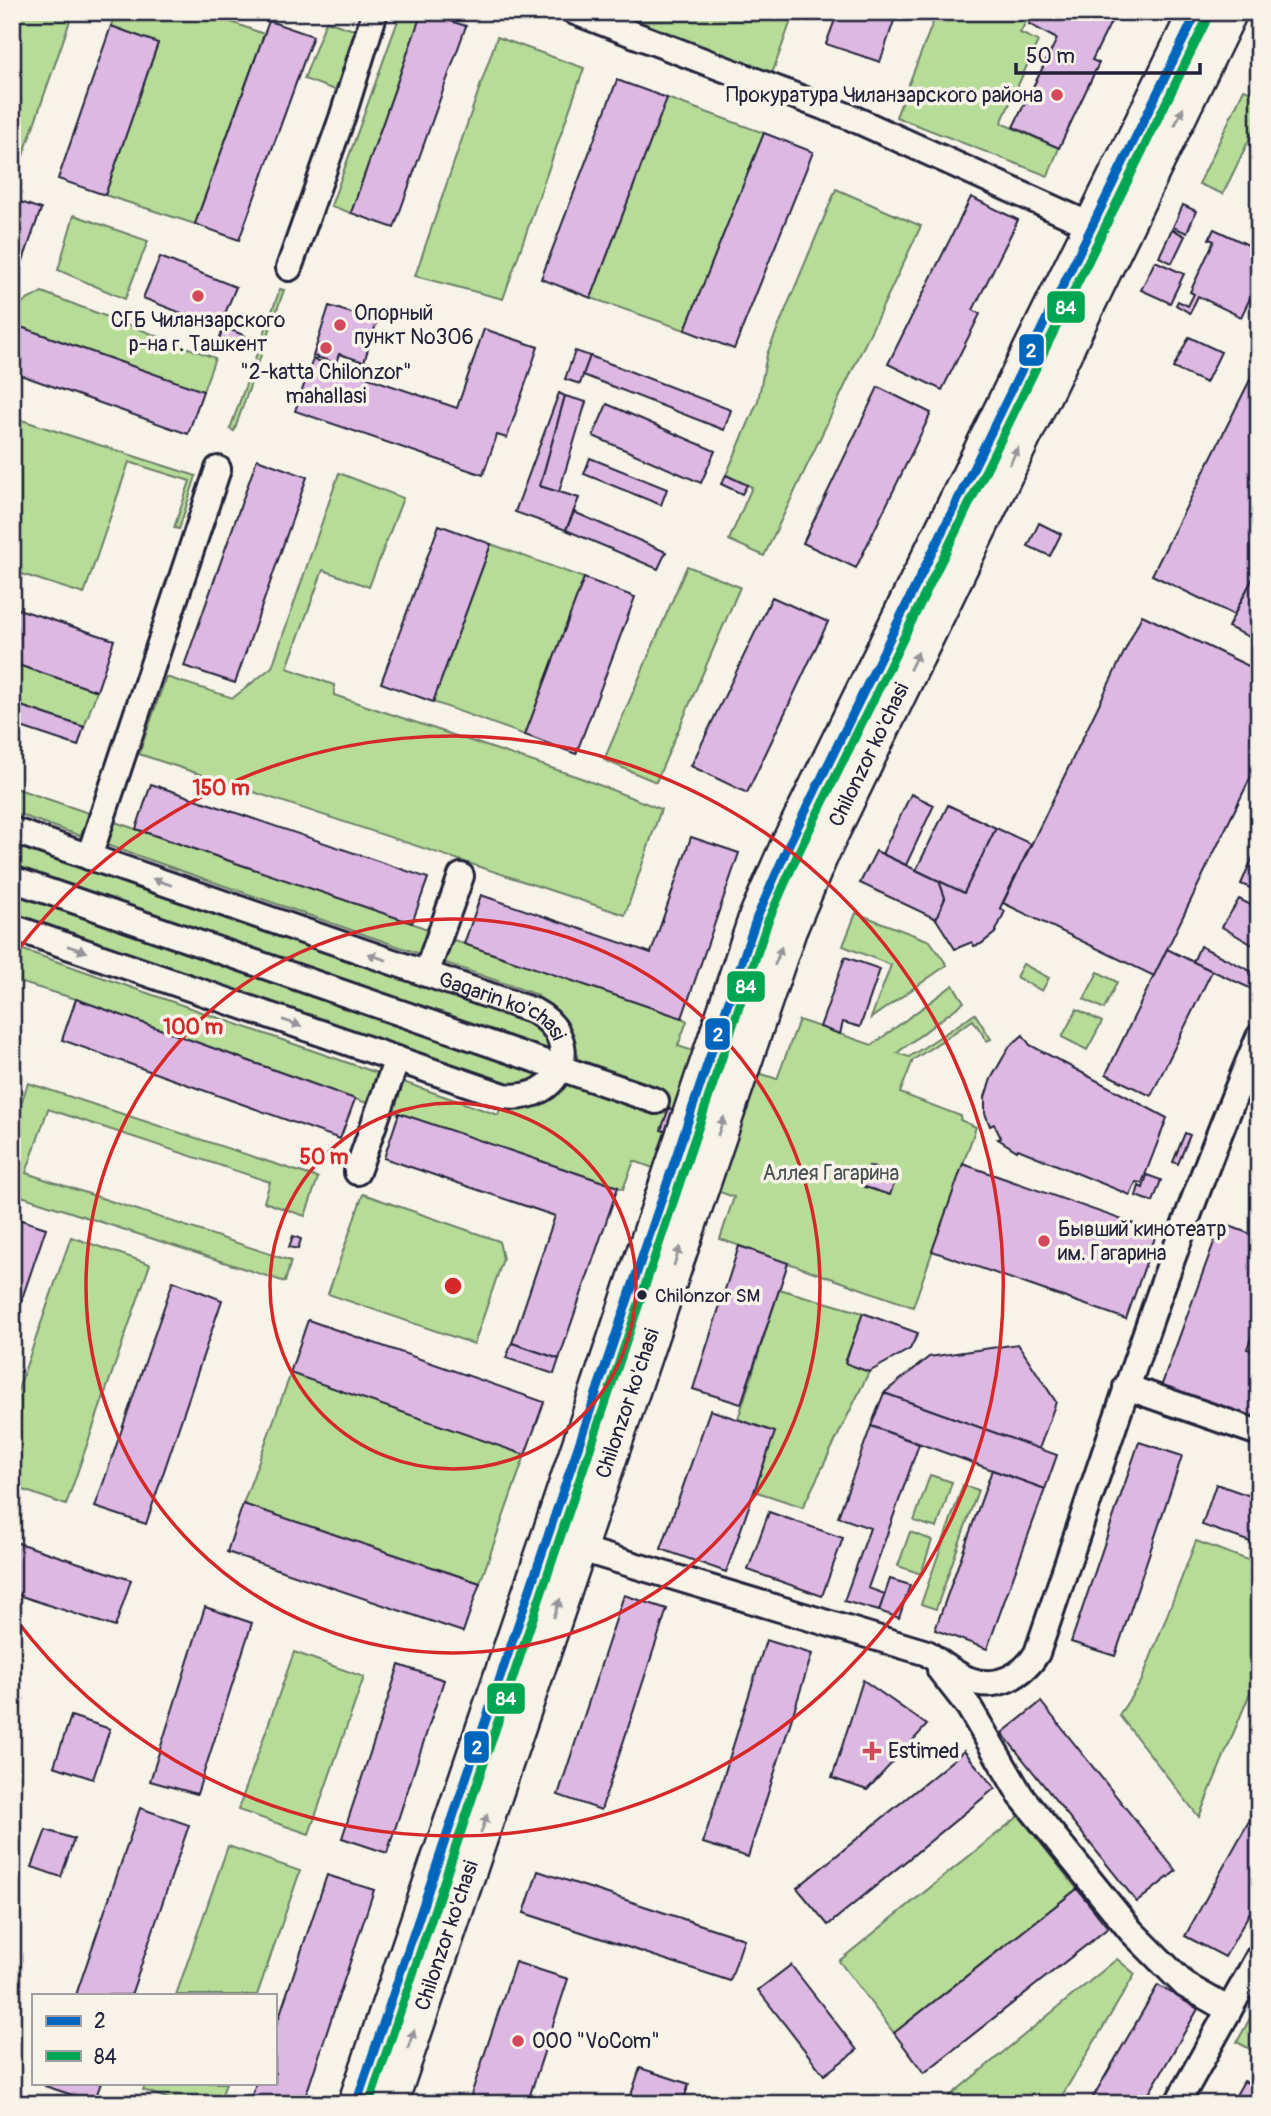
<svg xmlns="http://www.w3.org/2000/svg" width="1271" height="2116" viewBox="0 0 1271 2116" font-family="Pangolin,sans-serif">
	<rect width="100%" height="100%" fill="#f7f3e8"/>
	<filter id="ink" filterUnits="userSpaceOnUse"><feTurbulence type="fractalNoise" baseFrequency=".0143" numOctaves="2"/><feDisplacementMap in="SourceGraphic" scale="14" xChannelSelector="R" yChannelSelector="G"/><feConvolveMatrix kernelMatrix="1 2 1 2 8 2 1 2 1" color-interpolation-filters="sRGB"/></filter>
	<g filter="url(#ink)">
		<g fill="#b6dc97" stroke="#6c7f69" stroke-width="2">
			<polygon points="12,12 73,12 23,156 12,153"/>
			<polygon points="115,12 204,12 264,34 195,224 105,195 158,43 111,26"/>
			<polygon points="401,12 422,12 351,213 331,206"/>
			<polygon points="611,12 794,12 772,74"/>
			<polygon points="937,12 1031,12 1020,33 1038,41 1001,123 1059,148 1048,176 896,117"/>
			<polygon points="326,21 357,31 335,90 304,79"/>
			<polygon points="497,37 584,68 503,299 415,276"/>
			<polygon points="1244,89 1259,95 1259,119 1223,194 1199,184"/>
			<polygon points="667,98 764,133 685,330 591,298"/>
			<polygon points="836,189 921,226 764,556 729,540 752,487 726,475 758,401 767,354"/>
			<polygon points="74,215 148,241 125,299 58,270"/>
			<polygon points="280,289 284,290 234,431 230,429"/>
			<polygon points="42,292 215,358 203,391 12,324 12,308"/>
			<polygon points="12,417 196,476 179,529 174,528 190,481 129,462 84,594 12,571"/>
			<polygon points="339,473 403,498 369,587 323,570 287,668 334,685 334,695 581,778 661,809 625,915 139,754 166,677 233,698 272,667"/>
			<polygon points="491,544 584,578 525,735 433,702"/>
			<polygon points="687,566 740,587 656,782 604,760"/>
			<polygon points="12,663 97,691 84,727 12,703"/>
			<polygon points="12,787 412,923 464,944 682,1018 687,1021 678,1046 777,1079 799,1020 872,1045 953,985 964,1002 897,1053 909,1057 975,1014 991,1039 987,1041 973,1020 913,1060 900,1093 961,1116 960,1120 976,1127 913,1307 720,1239 734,1197 634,1161 623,1189 355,1099 76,999 12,980 12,946 498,1115 508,1085 12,913 12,844 529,1022 538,995 12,812"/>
			<polygon points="856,913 930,941 947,965 871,1018 891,965 843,946"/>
			<polygon points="1023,964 1049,978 1042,991 1016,977"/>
			<polygon points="1098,972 1117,982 1104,1009 1084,999"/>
			<polygon points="1077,1009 1102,1022 1087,1050 1062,1037"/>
			<polygon points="28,1083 318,1178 305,1216 264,1202 270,1182 48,1109 26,1173 291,1261 285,1282 12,1193 12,1130"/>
			<polygon points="363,1194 499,1241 503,1259 474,1344 328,1294"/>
			<polygon points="71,1237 150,1264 66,1505 12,1486 12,1407"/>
			<polygon points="779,1289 863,1313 845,1363 869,1372 803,1507 754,1491 774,1432 738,1419"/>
			<polygon points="291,1373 525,1455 480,1583 243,1504"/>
			<polygon points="930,1475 952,1482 937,1528 914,1521"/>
			<polygon points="963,1485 978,1490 936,1609 921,1604"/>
			<polygon points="910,1532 932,1540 921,1574 898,1566"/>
			<polygon points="1196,1541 1259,1564 1259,1671 1199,1817 1119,1715 1141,1682"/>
			<polygon points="294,1652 364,1677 309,1834 238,1810"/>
			<polygon points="1019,1816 1077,1889 894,2033 839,1961"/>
			<polygon points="228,1846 300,1871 257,1995 176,1995"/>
			<polygon points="1117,1959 1135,1974 1057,2104 940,2104"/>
			<polygon points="1259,2002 1259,2054 1237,2042"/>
			<polygon points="146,2083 226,2083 219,2104 183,2104 143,2090"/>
		</g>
		<g fill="#ddb8e2" stroke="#22223b" stroke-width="2">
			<polygon points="422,12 466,26 394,228 351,213"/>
			<polygon points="844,12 897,12 880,62 826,44 836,17 842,19"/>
			<polygon points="1035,12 1107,12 1114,16 1092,60 1099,63 1059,148 1013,127 1057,39 1029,24"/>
			<polygon points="269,21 313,36 239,240 195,224"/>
			<polygon points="111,26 158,43 105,195 58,179"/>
			<polygon points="617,80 667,98 591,298 541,279"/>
			<polygon points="764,133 813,152 734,349 685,330"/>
			<polygon points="971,197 1018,220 973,310 980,314 942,390 888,364"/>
			<polygon points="12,199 41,209 12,292"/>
			<polygon points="1183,205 1196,211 1187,233 1173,227"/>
			<polygon points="1172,229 1185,236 1172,263 1159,257"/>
			<polygon points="1214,229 1259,250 1259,280 1241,317 1198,296 1190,313 1176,305 1178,301 1188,306 1194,294 1190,292 1214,241 1209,239"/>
			<polygon points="160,257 236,287 219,328 143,298"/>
			<polygon points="1155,261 1184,274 1170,303 1141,290"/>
			<polygon points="329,306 377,321 364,362 339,354 336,363 313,356"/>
			<polygon points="12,324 203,391 188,434 12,372"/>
			<polygon points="224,327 248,337 242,351 218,342"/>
			<polygon points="484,329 538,347 507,438 497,435 483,475 295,411 313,359 457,408"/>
			<polygon points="1189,337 1221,352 1206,383 1173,368"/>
			<polygon points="575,351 590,356 580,384 565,379"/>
			<polygon points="590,356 731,410 724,430 583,375"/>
			<polygon points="1252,376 1259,380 1259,566 1234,615 1152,575"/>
			<polygon points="878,387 931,413 856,568 803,543"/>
			<polygon points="559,393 565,396 540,486 579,498 566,530 515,512"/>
			<polygon points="565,396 586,402 559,492 540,486"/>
			<polygon points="607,404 715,451 701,483 593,436"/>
			<polygon points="590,458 667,489 661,505 584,474"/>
			<polygon points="257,459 307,477 235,683 184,666"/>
			<polygon points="726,475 747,485 742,494 721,484"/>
			<polygon points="574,512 666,552 658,569 566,530"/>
			<polygon points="1039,523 1061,534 1050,556 1028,546"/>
			<polygon points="439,525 491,544 433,702 381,683"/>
			<polygon points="1259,566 1259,639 1258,641 1228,627"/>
			<polygon points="584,578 635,597 576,754 525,735"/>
			<polygon points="772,597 828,622 747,793 691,766"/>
			<polygon points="12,607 114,640 97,691 12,663"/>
			<polygon points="1142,615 1259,671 1259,760 1154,976 1003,903"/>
			<polygon points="12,703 84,727 78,746 12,724"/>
			<polygon points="151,784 428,878 412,923 136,829"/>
			<polygon points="911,794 934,805 906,865 882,854"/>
			<polygon points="948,805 996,828 964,893 916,870"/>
			<polygon points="996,828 1031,844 1000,908 1005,911 995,933 981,944 974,946 972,942 955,949 936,919 945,898 939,881 964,893"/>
			<polygon points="691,837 739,853 682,1018 464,944 481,895 651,953"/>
			<polygon points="1256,850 1259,851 1259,892 1241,884"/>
			<polygon points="876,851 939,881 945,898 936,919 860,883"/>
			<polygon points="1239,899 1259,909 1259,954 1254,952 1256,947 1222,927"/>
			<polygon points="1200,946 1259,975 1259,984 1256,991 1193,962"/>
			<polygon points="1167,949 1212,971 1151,1096 1106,1074"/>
			<polygon points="845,957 880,969 860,1027 843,1022 840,1034 820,1027"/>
			<polygon points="76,999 355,1099 340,1139 62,1040"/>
			<polygon points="1023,1035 1030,1045 1167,1118 1142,1183 1136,1182 1130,1195 1018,1149 1017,1151 998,1139 1001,1138 994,1124 990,1126 985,1113 985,1097 991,1079 1009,1047"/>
			<polygon points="669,1108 676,1111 669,1133 661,1130"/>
			<polygon points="399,1113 618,1187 559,1359 512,1343 555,1216 384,1158"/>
			<polygon points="1185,1133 1190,1135 1178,1164 1173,1162"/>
			<polygon points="963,1164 1157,1232 1126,1319 932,1251"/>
			<polygon points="869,1166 897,1175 890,1195 862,1186"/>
			<polygon points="1147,1175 1161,1180 1153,1202 1136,1196 1139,1186 1143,1188"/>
			<polygon points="12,1217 46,1228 12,1328"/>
			<polygon points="1221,1223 1259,1237 1259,1317 1247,1349 1259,1353 1259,1423 1161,1387"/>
			<polygon points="293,1236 301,1239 298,1249 289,1247"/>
			<polygon points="739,1246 788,1263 741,1404 693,1389"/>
			<polygon points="173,1281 222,1300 146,1524 95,1507"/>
			<polygon points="863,1313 918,1333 910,1349 869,1372 845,1363"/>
			<polygon points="308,1320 544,1402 525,1455 290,1373"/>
			<polygon points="512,1343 559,1359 554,1374 506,1358"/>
			<polygon points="1018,1344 1056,1402 1039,1449 884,1393 929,1357"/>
			<polygon points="884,1393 1057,1455 1045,1489 871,1426"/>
			<polygon points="710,1410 775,1432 726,1572 661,1549"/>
			<polygon points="871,1426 919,1444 868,1588 885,1594 879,1611 844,1601 870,1528 838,1517"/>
			<polygon points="1139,1442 1182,1456 1115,1656 1071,1642"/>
			<polygon points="992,1470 1045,1489 987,1649 935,1630"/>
			<polygon points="1216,1484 1259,1499 1259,1545 1202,1525"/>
			<polygon points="243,1504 480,1583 463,1632 227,1552"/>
			<polygon points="769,1512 843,1538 822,1596 748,1570"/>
			<polygon points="12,1541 131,1580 115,1627 12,1593"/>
			<polygon points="890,1579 910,1585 899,1618 879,1611"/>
			<polygon points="624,1595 667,1609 601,1810 558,1795"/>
			<polygon points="205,1607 252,1623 197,1794 150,1781"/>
			<polygon points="766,1640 812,1654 748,1857 703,1843"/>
			<polygon points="399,1665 444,1680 387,1853 342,1838"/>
			<polygon points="863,1680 927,1725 867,1790 832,1778"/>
			<polygon points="12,1696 23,1699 16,1723 12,1722"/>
			<polygon points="1041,1702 1176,1871 1137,1902 1002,1733"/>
			<polygon points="71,1716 110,1729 93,1779 54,1766"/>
			<polygon points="964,1751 995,1788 828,1925 797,1888"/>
			<polygon points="1259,1803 1259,1896 1225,1957 1185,1936"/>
			<polygon points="140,1808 189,1825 176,1863 131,1995 76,1995"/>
			<polygon points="46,1830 74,1839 61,1877 32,1867"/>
			<polygon points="538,1871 744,1939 730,1981 524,1913"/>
			<polygon points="327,1875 374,1890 303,2104 249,2104 256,2083 275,2083 275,2029"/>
			<polygon points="1077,1889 1108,1928 924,2073 894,2033"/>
			<polygon points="515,1962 568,1979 527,2104 468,2104"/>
			<polygon points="791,1965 857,2050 824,2075 758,1990"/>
			<polygon points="1158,1985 1198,2009 1143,2104 1089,2104"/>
			<polygon points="640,2068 689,2084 682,2104 628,2104"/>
			<polygon points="1244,2081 1259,2089 1259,2104 1231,2104"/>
			<polygon points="46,2083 101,2083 94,2102 45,2086"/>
		</g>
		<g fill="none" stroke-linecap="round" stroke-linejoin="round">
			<defs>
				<g id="street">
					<polyline points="575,12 850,117 1092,226"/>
					<polyline points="289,268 342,118 375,12"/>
					<path id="s1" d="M12,830L534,1011C586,1039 562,1104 504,1096L12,927"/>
					<polyline points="89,857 218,469"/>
					<polyline points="12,879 656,1101"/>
					<polyline points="426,974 461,876"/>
					<polyline points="357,1172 397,1059"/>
					<polyline points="1126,1387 1259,1433"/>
					<path d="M577,1548L927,1653C952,1671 976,1693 1008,1679C1021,1673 1030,1665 1037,1653C1108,1446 1173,1238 1259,1037"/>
					<polyline points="940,1670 969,1707 1021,1796 1131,1931 1185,1985 1229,2010"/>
					<polyline points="1177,2104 1259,1956"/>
				</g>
				<g id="secondary">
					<polyline points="356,2104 545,1550 757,917 790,842 1197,12"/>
					<path id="s2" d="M389,2104L788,931L821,853L1229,12"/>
				</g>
			</defs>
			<use href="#street" stroke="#22223b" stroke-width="30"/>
			<use href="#secondary" stroke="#22223b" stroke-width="40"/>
			<use href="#street" stroke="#f7f3e8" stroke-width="24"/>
			<use href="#secondary" stroke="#f7f3e8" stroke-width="35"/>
			<defs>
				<polyline id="bus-1" points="356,2104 757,917 790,842 1197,12"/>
				<polyline id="bus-2" points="369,2104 768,921 801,847 1208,17"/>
			</defs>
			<use href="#bus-1" stroke="#f7f3e8" stroke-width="14"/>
			<use href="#bus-2" stroke="#f7f3e8" stroke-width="14"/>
			<use href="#bus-1" stroke="#0065bd" stroke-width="9"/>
			<use href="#bus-2" stroke="#00a651" stroke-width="9"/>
		</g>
		<defs><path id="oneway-solid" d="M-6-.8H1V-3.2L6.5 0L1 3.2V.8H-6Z" transform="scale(1.75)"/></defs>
		<g fill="#97959a">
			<use href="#oneway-solid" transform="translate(1179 117) rotate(-64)"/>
			<use href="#oneway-solid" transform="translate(1014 456) rotate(-64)"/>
			<use href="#oneway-solid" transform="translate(914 661) rotate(-64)"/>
			<use href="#oneway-solid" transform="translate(162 882) rotate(-161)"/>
			<use href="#oneway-solid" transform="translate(77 949) rotate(19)"/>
			<use href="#oneway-solid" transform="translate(778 956) rotate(-70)"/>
			<use href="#oneway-solid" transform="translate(377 957) rotate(-161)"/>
			<use href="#oneway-solid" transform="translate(292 1023) rotate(19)"/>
			<use href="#oneway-solid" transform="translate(721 1126) rotate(-71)"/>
			<use href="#oneway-solid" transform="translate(677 1256) rotate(-72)"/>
			<use href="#oneway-solid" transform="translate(557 1608) rotate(-71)"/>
			<use href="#oneway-solid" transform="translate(484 1824) rotate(-71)"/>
			<use href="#oneway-solid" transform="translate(411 2039) rotate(-71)"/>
		</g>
	</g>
	<g fill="none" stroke="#d62828" stroke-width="3.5">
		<circle cx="453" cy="1286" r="183"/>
		<circle cx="453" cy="1286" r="367"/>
		<path d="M14 955A550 550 0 1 1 14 1617"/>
	</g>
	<g fill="#d1495b" stroke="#f7f3e8" stroke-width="2.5">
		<circle cx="1057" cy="95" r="7"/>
		<circle cx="198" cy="296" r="7"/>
		<circle cx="340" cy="325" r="7"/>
		<circle cx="326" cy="348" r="7"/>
		<circle cx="1044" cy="1241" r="7"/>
		<path d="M868.5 1740.5h7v7h7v7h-7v7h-7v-7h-7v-7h7z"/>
		<circle cx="518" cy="2041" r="7"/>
	</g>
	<circle fill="#22223b" stroke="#f7f3e8" stroke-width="2.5" cx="642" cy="1295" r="6"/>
	<g text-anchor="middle" stroke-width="7" stroke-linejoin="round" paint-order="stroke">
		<g font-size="19" fill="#22223b" stroke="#f7f3e8" text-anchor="start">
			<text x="655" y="1302">Chilonzor SM</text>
		</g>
		<g font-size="21" fill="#22223b" stroke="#f7f3e8" text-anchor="start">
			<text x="1043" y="102" text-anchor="end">Прокуратура Чиланзарского района</text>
			<text x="354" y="320">Опорный<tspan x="354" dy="24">пункт №306</tspan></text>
			<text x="198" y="327" text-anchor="middle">СГБ Чиланзарского<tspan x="198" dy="24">р-на г. Ташкент</tspan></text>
			<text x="326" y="379" text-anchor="middle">"2-katta Chilonzor"<tspan x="326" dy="24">mahallasi</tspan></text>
			<text x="1058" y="1236">Бывший кинотеатр<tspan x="1058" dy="24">им. Гагарина</tspan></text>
			<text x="888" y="1758">Estimed</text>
			<text x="532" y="2048">ООО "VoCom"</text>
		</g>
		<g font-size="21" fill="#22223b" stroke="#f7f3e8">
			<text dy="7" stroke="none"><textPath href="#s2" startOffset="1433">Chilonzor ko'chasi</textPath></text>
			<text dy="7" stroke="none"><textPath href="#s1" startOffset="522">Gagarin ko'chasi</textPath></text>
			<text dy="7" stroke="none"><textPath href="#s2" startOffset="740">Chilonzor ko'chasi</textPath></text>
			<text dy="7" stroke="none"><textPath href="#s2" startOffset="178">Chilonzor ko'chasi</textPath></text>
		</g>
		<g font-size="21" fill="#475052" stroke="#f7f3e8">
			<text x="831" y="1180">Аллея Гагарина</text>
		</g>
	</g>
	<circle cx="453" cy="1286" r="10" fill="#d62828" stroke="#f7f3e8" stroke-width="3.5"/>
	<g font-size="21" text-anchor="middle" font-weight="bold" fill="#d62828" stroke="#f7f3e8" stroke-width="7" stroke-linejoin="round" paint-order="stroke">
		<text x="221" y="795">150 m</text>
		<text x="193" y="1034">100 m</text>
		<text x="324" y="1164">50 m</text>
	</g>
	<g stroke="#f7f3e8" stroke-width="2.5">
		<rect x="1046" y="290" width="40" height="34" rx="7" fill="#00a651"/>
		<rect x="1018" y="333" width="27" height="34" rx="7" fill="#0065bd"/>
		<rect x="726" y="970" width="40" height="33" rx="7" fill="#00a651"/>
		<rect x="704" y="1017" width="27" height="34" rx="7" fill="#0065bd"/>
		<rect x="486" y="1682" width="40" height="33" rx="7" fill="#00a651"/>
		<rect x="463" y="1730" width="27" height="34" rx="7" fill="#0065bd"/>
	</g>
	<g font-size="19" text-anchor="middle" font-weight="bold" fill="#fff">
		<text x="1066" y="314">84</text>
		<text x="1031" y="357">2</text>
		<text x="746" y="993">84</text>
		<text x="718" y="1041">2</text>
		<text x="506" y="1705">84</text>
		<text x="477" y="1754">2</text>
	</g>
	<rect width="1271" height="2116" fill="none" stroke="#f7f3e8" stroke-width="42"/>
	<rect x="21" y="21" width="1229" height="2074" fill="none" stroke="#22223b" stroke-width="2.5" filter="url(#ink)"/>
	<rect x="32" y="1994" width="245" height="91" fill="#f7f3e8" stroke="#a29fa3" stroke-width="2"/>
	<rect x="46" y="2016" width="35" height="10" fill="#0065bd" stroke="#a29fa3" stroke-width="2"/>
	<text x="94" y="2028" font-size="21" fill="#22223b">2</text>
	<rect x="46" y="2051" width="35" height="10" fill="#00a651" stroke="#a29fa3" stroke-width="2"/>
	<text x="94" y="2064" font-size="21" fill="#22223b">84</text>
	<path d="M1016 63v10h184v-10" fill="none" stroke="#22223b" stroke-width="3.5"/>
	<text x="1026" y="63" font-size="21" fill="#22223b" stroke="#f7f3e8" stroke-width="5" paint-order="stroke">50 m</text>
</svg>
